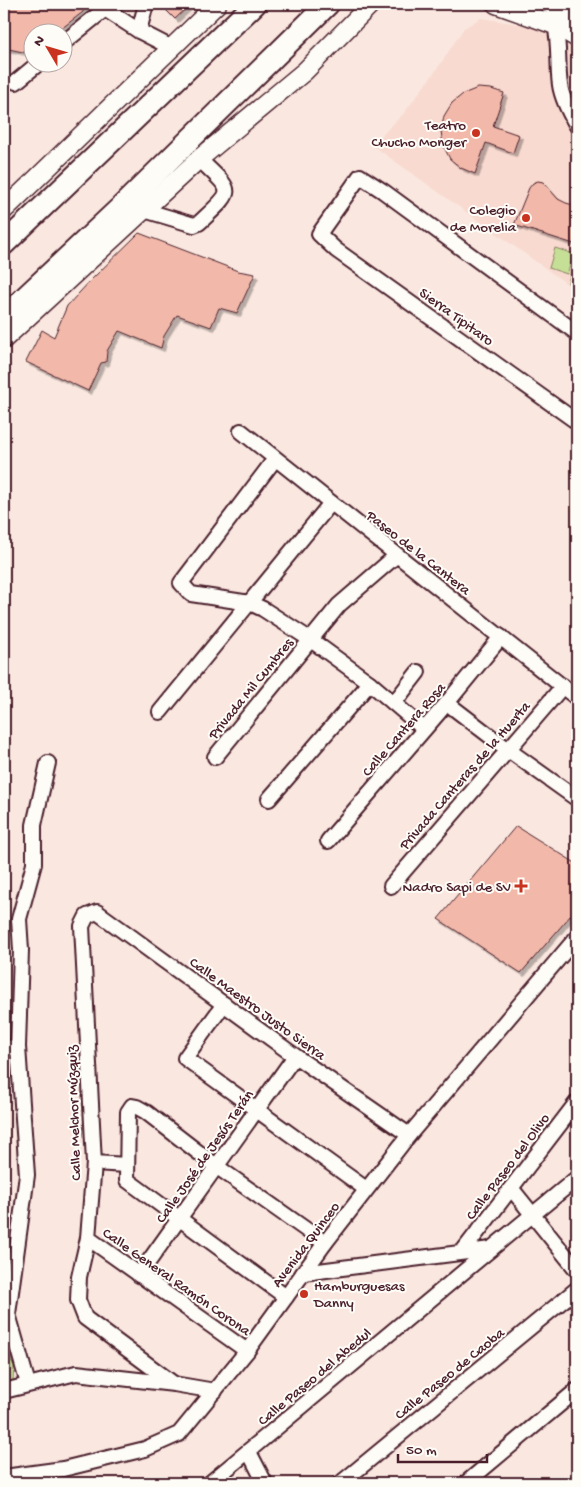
<svg xmlns="http://www.w3.org/2000/svg" width="581" height="1487" viewBox="0 0 581 1487" font-family="'Gochi Hand',sans-serif">
	<defs>
		<filter id="shadow"><feDropShadow dx="3.5" dy="3.5" stdDeviation="0" flood-color="#0004"/></filter>
	</defs>
	<rect width="100%" height="100%" fill="#fae8e0"/>
	<filter id="ink" filterUnits="userSpaceOnUse"><feTurbulence type="fractalNoise" baseFrequency=".02" numOctaves="2"/><feDisplacementMap in="SourceGraphic" scale="10" xChannelSelector="R" yChannelSelector="G"/><feConvolveMatrix kernelMatrix="1 2 1 2 8 2 1 2 1" color-interpolation-filters="sRGB"/></filter>
	<g filter="url(#ink)">
		<polygon fill="#f8dad0" points="481,18 536,27 570,43 577,49 577,291 372,145 404,113 437,69 464,28"/>
		<g fill="#c6df96" stroke="#887f60">
			<polygon points="555,248 574,254 567,274 549,268"/>
			<polygon points="576,254 577,254 577,285 568,283"/>
			<polygon points="4,1346 14,1366 13,1381 4,1383"/>
		</g>
		<g fill="#f2b9aa" stroke="#4a1f2b" filter="url(#shadow)">
			<polygon points="4,4 84,4 83,12 57,32 32,32 32,54 4,48"/>
			<polygon points="160,4 191,4 175,19"/>
			<polygon points="478,88 491,89 504,93 493,126 519,135 513,153 486,143 475,174 461,168 450,159 443,145 441,131 444,116 452,103 463,94"/>
			<polygon points="538,181 543,182 558,199 566,203 577,206 577,245 514,225 529,188 533,183"/>
			<polygon points="139,233 238,271 255,274 237,313 219,308 211,327 177,315 164,336 161,348 119,331 107,351 106,362 101,363 88,391 26,362 42,330 54,337 67,306 91,280"/>
			<polygon points="516,826 577,864 577,908 521,973 438,919"/>
		</g>
		<g fill="none" stroke-linecap="round" stroke-linejoin="round">
			<defs>
				<g id="minor">
					<polyline points="105,9 139,31 172,48"/>
					<path d="M555,25C560,45 557,65 560,85C562,99 570,114 577,126"/>
					<polyline points="139,31 146,4"/>
					<polyline points="62,44 105,9 107,4"/>
					<polyline points="16,82 40,62"/>
					<path d="M144,210L194,225L199,223C236,188 235,194 199,159"/>
					<polyline points="577,333 383,191 360,176 319,234 336,250 577,422"/>
					<polyline points="241,431 577,698"/>
					<polyline points="275,459 181,583 191,594 250,603 263,609 311,640 370,683 424,729"/>
					<polyline points="394,703 418,672"/>
					<polyline points="447,703 507,749 577,799"/>
					<polyline points="160,712 331,503"/>
					<polyline points="215,757 339,605 397,555"/>
					<polyline points="269,799 370,683"/>
					<polyline points="328,841 447,703 501,637"/>
					<polyline points="391,886 563,686"/>
					<polyline points="224,1004 185,1058 366,1189"/>
					<polyline points="4,1048 18,1047"/>
					<polyline points="94,1163 127,1165"/>
					<polyline points="511,1188 577,1270"/>
					<polyline points="88,1238 247,1351"/>
					<polyline points="463,1251 577,1102"/>
					<polyline points="303,1273 491,1249"/>
					<polyline points="139,1275 295,1056"/>
					<polyline points="286,1297 127,1180 128,1112 132,1106 137,1107 146,1112 216,1166 325,1243"/>
					<polyline points="4,1310 8,1314 28,1384"/>
					<polyline points="8,1314 27,1175 18,1047 21,950 19,919 34,864 34,825 48,763"/>
					<polyline points="174,1384 85,1318 78,1300 79,1277 88,1238 94,1163 82,926 87,916 97,912 295,1056 409,1135"/>
					<polyline points="4,1391 76,1373 174,1384 215,1391"/>
					<polyline points="249,1452 265,1483"/>
					<polyline points="4,1477 63,1469 145,1449 179,1434 247,1351 325,1243 409,1135 577,937"/>
					<polyline points="210,1483 491,1249 577,1178"/>
					<polyline points="341,1483 577,1289"/>
					<polyline points="466,1483 577,1390"/>
				</g>
				<g id="major">
					<polyline points="496,4 555,25 577,38"/>
					<polyline points="550,4 577,23"/>
					<polyline points="4,210 217,4"/>
					<polyline points="4,339 199,159 305,71 371,4"/>
				</g>
				<g id="highway">
					<polyline points="4,244 255,4"/>
					<polyline points="4,317 120,208 328,4"/>
				</g>
			</defs>
			<use href="#minor" stroke="#4a1f2b" stroke-width="18"/>
			<use href="#major" stroke="#4a1f2b" stroke-width="21"/>
			<use href="#highway" stroke="#4a1f2b" stroke-width="25"/>
			<use href="#minor" stroke="#fdfcf7" stroke-width="14"/>
			<use href="#major" stroke="#fdfcf7" stroke-width="18"/>
			<use href="#highway" stroke="#fdfcf7" stroke-width="21"/>
		</g>
	</g>
	<g fill="#c8321e" stroke="#fdfcf7" stroke-width="2">
		<circle cx="476" cy="133" r="5"/>
		<circle cx="526" cy="218" r="5"/>
		<path d="M518.5 878.5h5v5h5v5h-5v5h-5v-5h-5v-5h5z"/>
		<circle cx="304" cy="1294" r="5"/>
	</g>
	<g text-anchor="middle" stroke-width="4" stroke-linejoin="round" paint-order="stroke">
		<g font-size="15" fill="#4a1f2b" stroke="#fdfcf7" text-anchor="end">
			<text x="466" y="129">Teatro<tspan x="466" dy="17">Chucho Monger</tspan></text>
			<text x="516" y="214">Colegio<tspan x="516" dy="17">de Morelia</tspan></text>
			<text x="511" y="891">Nadro Sapi de SV</text>
			<text x="314" y="1290" text-anchor="start">Hamburguesas<tspan x="314" dy="17">Danny</tspan></text>
		</g>
		<g font-size="15" fill="#4a1f2b" stroke="#fdfcf7">
			<text transform="translate(457 316) rotate(36)" y="5">Sierra Tipitaro</text>
			<text transform="translate(419 552) rotate(38)" y="5">Paseo de la Cantera</text>
			<text transform="translate(250 688) rotate(-51)" y="5">Privada Mil Cumbres</text>
			<text transform="translate(403 729) rotate(-49)" y="5">Calle Cantera Rosa</text>
			<text transform="translate(464 775) rotate(-49)" y="5">Privada Canteras de la Huerta</text>
			<text transform="translate(258 1008) rotate(36)" y="5">Calle Maestro Justo Sierra</text>
			<text transform="translate(73 1113) rotate(-92)" y="5">Calle Melchor Múzquiz</text>
			<text transform="translate(204 1156) rotate(-55)" y="5">Calle José de Jesús Terán</text>
			<text transform="translate(507 1166) rotate(-53)" y="5">Calle Paseo del Olivo</text>
			<text transform="translate(305 1244) rotate(-53)" y="5">Avenida Quinceo</text>
			<text transform="translate(177 1281) rotate(35)" y="5">Calle General Ramón Corona</text>
			<text transform="translate(449 1373) rotate(-39)" y="5">Calle Paseo de Caoba</text>
			<text transform="translate(314 1376) rotate(-40)" y="5">Calle Paseo del Abedul</text>
		</g>
	</g>
	<rect width="581" height="1487" fill="none" stroke="#fdfcf7" stroke-width="20"/>
	<rect x="10" y="10" width="561" height="1467" fill="none" stroke="#4a1f2b" stroke-width="2" filter="url(#ink)"/>
	<g transform="translate(48 48) rotate(308)"><circle r="24" fill="#fdfcf7" stroke="#b5a4a5"/>
	<path d="M0-4L9 19L0 12L-9 19Z" fill="#c8321e"/>
	<text y="-8" font-size="14" font-weight="bold" text-anchor="middle" fill="#4a1f2b">N</text>
	</g>
	<path d="M398 1454v8h89v-8" fill="none" stroke="#4a1f2b" stroke-width="2.5"/>
	<text x="406" y="1454" font-size="15" fill="#4a1f2b" stroke="#fdfcf7" stroke-width="4" paint-order="stroke">50 m</text>
</svg>
